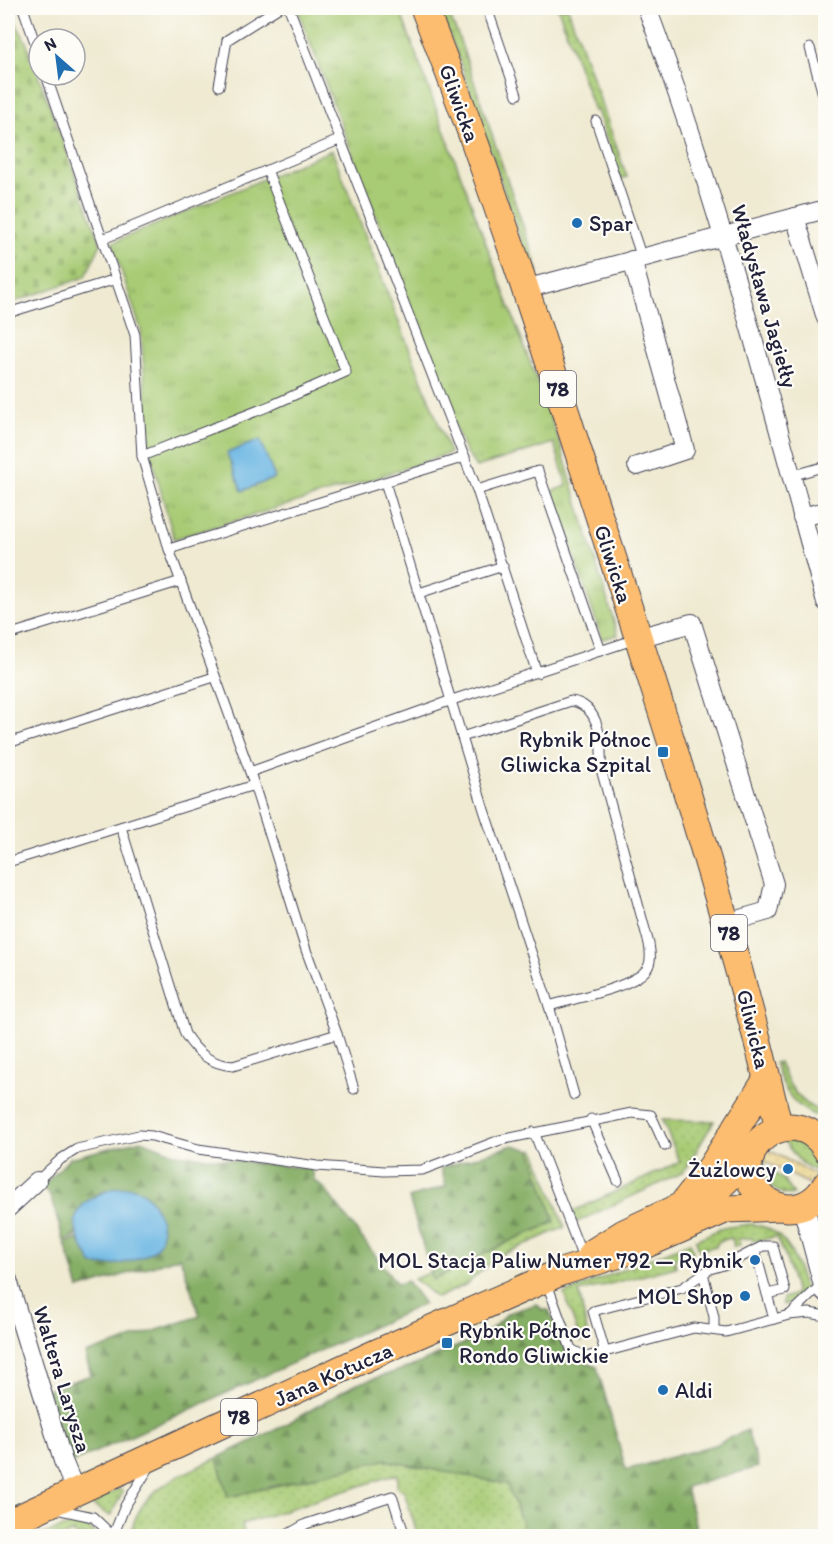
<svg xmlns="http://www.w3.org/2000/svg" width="833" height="1544" viewBox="0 0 833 1544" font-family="Itim,sans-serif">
	<defs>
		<pattern id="grass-dots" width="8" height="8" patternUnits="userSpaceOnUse" patternTransform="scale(1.5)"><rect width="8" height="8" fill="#a8cb74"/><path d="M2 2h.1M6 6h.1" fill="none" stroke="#90ae65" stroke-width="1.8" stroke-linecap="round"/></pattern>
		<pattern id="forest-firs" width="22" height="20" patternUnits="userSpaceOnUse" patternTransform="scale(1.5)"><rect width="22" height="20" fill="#86af66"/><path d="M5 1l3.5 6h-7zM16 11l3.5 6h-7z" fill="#6d8e55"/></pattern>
		<pattern id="sand-dots" width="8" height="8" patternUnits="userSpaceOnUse" patternTransform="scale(1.5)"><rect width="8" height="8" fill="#eeda9e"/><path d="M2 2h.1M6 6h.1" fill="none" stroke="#ccbb89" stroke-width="1.8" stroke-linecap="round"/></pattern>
		<pattern id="cemetery-stones" width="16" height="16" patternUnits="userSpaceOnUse" patternTransform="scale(1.5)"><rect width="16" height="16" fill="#a8cb74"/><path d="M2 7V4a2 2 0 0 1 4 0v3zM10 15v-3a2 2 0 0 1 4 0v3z" fill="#90ae65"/></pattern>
		<pattern id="park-tufts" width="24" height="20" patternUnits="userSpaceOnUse" patternTransform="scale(1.5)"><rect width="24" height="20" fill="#a8cb74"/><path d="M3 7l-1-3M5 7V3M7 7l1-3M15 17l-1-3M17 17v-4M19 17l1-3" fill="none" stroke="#90ae65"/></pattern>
	</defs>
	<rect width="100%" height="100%" fill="#fdfcf7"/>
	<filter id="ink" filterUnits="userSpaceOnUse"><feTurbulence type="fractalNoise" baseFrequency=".0167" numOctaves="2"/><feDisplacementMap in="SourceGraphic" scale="12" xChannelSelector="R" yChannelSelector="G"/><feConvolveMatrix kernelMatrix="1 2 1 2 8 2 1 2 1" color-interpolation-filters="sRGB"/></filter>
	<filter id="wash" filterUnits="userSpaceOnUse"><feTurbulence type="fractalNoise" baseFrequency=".008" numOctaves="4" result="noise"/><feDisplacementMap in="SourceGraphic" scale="24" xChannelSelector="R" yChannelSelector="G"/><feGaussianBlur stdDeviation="1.35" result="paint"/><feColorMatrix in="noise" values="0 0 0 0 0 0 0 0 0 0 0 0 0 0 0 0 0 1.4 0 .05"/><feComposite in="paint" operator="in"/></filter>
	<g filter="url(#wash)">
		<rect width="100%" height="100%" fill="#efead1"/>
		<g fill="url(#grass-dots)" stroke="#657658" stroke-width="1.5">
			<polygon points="439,8 446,8 458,35 539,273 529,263 462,67"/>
			<polygon points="558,8 568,8 627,177 620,179 597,110 594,111"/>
			<path d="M779,1062C788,1086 800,1105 825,1113V1119C796,1111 783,1092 775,1063Z"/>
			<polygon points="662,1120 714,1121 687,1167 680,1174 575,1223 571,1212 680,1162"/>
			<polygon points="783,1140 801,1142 815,1157 817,1172 800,1162"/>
			<polygon points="534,1149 565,1227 495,1258 467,1284 437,1298 414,1279 431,1272 434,1280 514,1239 555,1222 531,1150"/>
			<path d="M761,1164L784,1180L794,1195C773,1195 764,1183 761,1164Z"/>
			<path d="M750,1224C787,1227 797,1261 805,1292L798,1300L783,1305V1298L796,1294L785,1255L776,1237L753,1241L752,1238L738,1239L740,1245L734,1247L732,1238L719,1241L716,1246L699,1250L696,1240L722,1228Z"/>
			<polygon points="690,1242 693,1252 674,1258 676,1267 579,1292 588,1336 581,1342 564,1294"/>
			<path d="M217,1458L228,1497L384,1460L507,1484L527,1536H418L404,1492L397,1487V1474L242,1524L245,1536H130C140,1487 176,1478 217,1458Z"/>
			<polygon points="119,1489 123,1492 110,1516 89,1503"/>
			<polygon points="76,1524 87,1526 97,1536 76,1536 74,1532 65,1536 35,1536"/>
		</g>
		<g fill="url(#forest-firs)" stroke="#546850" stroke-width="1.5">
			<path d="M141,1140L177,1154L312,1169L314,1180L324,1188L397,1284L407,1281L424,1304L69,1464L47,1390L91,1375L85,1354L200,1316L180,1257L79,1289L65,1243L78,1239L93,1265L135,1188C99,1187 76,1198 76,1237L64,1241L50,1196L42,1187L70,1158Z"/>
			<polygon points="513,1145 531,1150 555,1222 514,1239 433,1280 409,1198 446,1186 441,1168"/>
			<polygon points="537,1304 542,1310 549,1310 568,1356 597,1367 626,1470 714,1445 747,1430 758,1467 686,1487 698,1536 527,1536 507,1484 384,1460 228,1497 217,1458 281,1427 354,1385 413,1366 486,1334 508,1313"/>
		</g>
		<polygon fill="url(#sand-dots)" stroke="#887e6c" stroke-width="1.5" points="767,1149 815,1175 811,1185 762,1160"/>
		<polygon fill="url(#cemetery-stones)" stroke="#657658" stroke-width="1.5" points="8,8 26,42 101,244 85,277 8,304"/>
		<g fill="url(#park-tufts)" stroke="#657658" stroke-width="1.5">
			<polygon points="297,8 399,8 559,441 618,635 602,639 552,491 567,486 554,443 476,467 464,449"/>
			<polygon points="332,150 450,453 370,480 174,539 150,452 141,330 112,243"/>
		</g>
		<g fill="#6ab6e3" stroke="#466c8f" stroke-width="1.5">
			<polygon points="260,440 275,478 242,491 227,453"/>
			<path d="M115,1188C121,1188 128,1186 134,1188C154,1193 169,1228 158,1245C147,1261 110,1267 93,1265C68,1225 65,1204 115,1188Z"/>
		</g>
	</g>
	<g filter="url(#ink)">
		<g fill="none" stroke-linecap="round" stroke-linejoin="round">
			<defs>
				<g id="service">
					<polyline points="23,8 39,54"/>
					<polyline points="289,8 477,490 537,673"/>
					<polyline points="487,8 517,95"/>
					<polyline points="810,48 826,105"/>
					<polyline points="46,75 135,335 142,456 169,549 250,772 452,700 636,639"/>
					<polyline points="219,86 227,40 278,8"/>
					<polyline points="596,121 642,258"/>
					<polyline points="103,239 339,140"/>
					<polyline points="8,313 116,279"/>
					<polyline points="142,456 272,405 346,372 267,170"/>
					<polyline points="791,476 826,466"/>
					<polyline points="385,482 484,810 549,1006 574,1095"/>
					<polyline points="477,490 538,471 601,651"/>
					<polyline points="169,549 465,457"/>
					<polyline points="419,593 503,566"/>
					<polyline points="8,635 181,581"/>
					<path d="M462,737L571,701C601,705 602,744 601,769L649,944C650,951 652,960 648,967C638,987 571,999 549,1006"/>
					<polyline points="8,743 214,677"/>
					<path d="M121,827L185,1034C197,1053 210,1064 233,1066L337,1034L306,950L250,772"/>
					<polyline points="8,862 254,785"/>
					<polyline points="337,1034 354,1089"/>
					<polyline points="591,1119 618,1181"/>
					<polyline points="534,1132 583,1258"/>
					<polyline points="37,1181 61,1159 77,1149 139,1135 152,1136 198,1149 317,1166 384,1171 422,1170 500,1140 632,1113 651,1115 665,1146"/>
					<polyline points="755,1250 767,1294"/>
					<polyline points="703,1273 714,1317 714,1330"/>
					<polyline points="546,1281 571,1349 586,1357 694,1328 726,1332 789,1315 809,1313 826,1316"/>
					<polyline points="791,1314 822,1284"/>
					<polyline points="605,1352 593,1311 682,1288 710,1269 730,1263 763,1246 773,1246 785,1290 767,1294 774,1319"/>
					<polyline points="56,1509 93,1517 113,1536"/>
					<polyline points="113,1536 125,1506 150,1466"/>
					<polyline points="285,1536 306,1524 392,1496 405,1536"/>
				</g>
				<g id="minor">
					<path d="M647,8C719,202 771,403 826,602"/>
					<polyline points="795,217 826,318"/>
					<polyline points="632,260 685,450 637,466"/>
					<polyline points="525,289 826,209"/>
					<polyline points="802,517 826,511"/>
					<polyline points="638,638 692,623 774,884 768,911 726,923"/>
					<polyline points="8,1208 37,1181"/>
					<polyline points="8,1280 63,1461 76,1492"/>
				</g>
				<polyline id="tertiary" points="803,1205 826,1291"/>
				<g id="primary">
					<path d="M424,8C491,176 545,349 601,522C666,722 731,923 779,1128"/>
					<path d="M826,1149C792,1095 720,1153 760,1195C767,1202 777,1207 788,1208C805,1208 818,1199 826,1185"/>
					<polyline points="685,1201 712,1166 767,1079"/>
					<polyline points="592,1253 624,1233 717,1189 751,1156"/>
					<polyline points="8,1523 374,1354 561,1272 633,1250 727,1209 782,1207"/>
				</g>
			</defs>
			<use href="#service" stroke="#414052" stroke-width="11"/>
			<use href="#minor" stroke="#414052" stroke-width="20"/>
			<use href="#tertiary" stroke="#414052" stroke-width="23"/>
			<use href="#primary" stroke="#414052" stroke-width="29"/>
			<use href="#service" stroke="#fff" stroke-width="9"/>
			<use href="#minor" stroke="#fff" stroke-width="18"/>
			<use href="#tertiary" stroke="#fff" stroke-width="21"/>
			<use href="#primary" stroke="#fcbd6f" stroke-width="27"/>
		</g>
	</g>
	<g fill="#1f6fb2" stroke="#fdfcf7" stroke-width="2">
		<circle cx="577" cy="223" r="6"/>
		<rect x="657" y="746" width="12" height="12" rx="3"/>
		<circle cx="788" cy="1169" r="6"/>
		<circle cx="755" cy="1260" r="6"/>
		<circle cx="745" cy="1296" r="6"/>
		<rect x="441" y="1337" width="12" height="12" rx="3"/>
		<circle cx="663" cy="1390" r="6"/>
	</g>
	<g text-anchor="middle" stroke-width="4.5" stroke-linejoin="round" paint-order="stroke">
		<g fill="#fdfcf7" stroke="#646373" stroke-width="1.5">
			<rect x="540" y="371" width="36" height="36" rx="4.5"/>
			<rect x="711" y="915" width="36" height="36" rx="4.5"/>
			<rect x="221" y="1399" width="36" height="36" rx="4.5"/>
		</g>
		<g font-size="21" font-weight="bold" fill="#22223b">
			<text x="558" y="396">78</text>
			<text x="729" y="940">78</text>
			<text x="239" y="1424">78</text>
		</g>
		<g font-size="22" fill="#22223b" stroke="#fdfcf7">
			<text transform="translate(460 103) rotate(70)" y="8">Gliwicka</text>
			<text transform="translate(765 296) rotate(74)" y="8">Władysława Jagiełły</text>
			<text transform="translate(614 564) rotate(72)" y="8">Gliwicka</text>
			<text transform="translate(754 1029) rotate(76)" y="8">Gliwicka</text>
			<text transform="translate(333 1374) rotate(-24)" y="8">Jana Kotucza</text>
			<text transform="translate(63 1379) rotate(73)" y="8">Waltera Larysza</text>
		</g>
		<g font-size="22" fill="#22223b" stroke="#fdfcf7" text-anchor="end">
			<text x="589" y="231" text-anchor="start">Spar</text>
			<text x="651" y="747">Rybnik Północ<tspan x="651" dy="25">Gliwicka Szpital</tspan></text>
			<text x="776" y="1177">Żużlowcy</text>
			<text x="743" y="1268">MOL Stacja Paliw Numer 792 — Rybnik</text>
			<text x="733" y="1304">MOL Shop</text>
			<text x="459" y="1338" text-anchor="start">Rybnik Północ<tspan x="459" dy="25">Rondo Gliwickie</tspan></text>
			<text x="675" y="1398" text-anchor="start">Aldi</text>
		</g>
	</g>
	<rect width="833" height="1544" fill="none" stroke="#fdfcf7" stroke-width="30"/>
	<g transform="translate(57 57) rotate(332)"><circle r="28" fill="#fdfcf7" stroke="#a5a5ac" stroke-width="1.5"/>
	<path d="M0-4.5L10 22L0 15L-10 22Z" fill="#1f6fb2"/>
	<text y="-9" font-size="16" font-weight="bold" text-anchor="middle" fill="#22223b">N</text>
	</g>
</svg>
